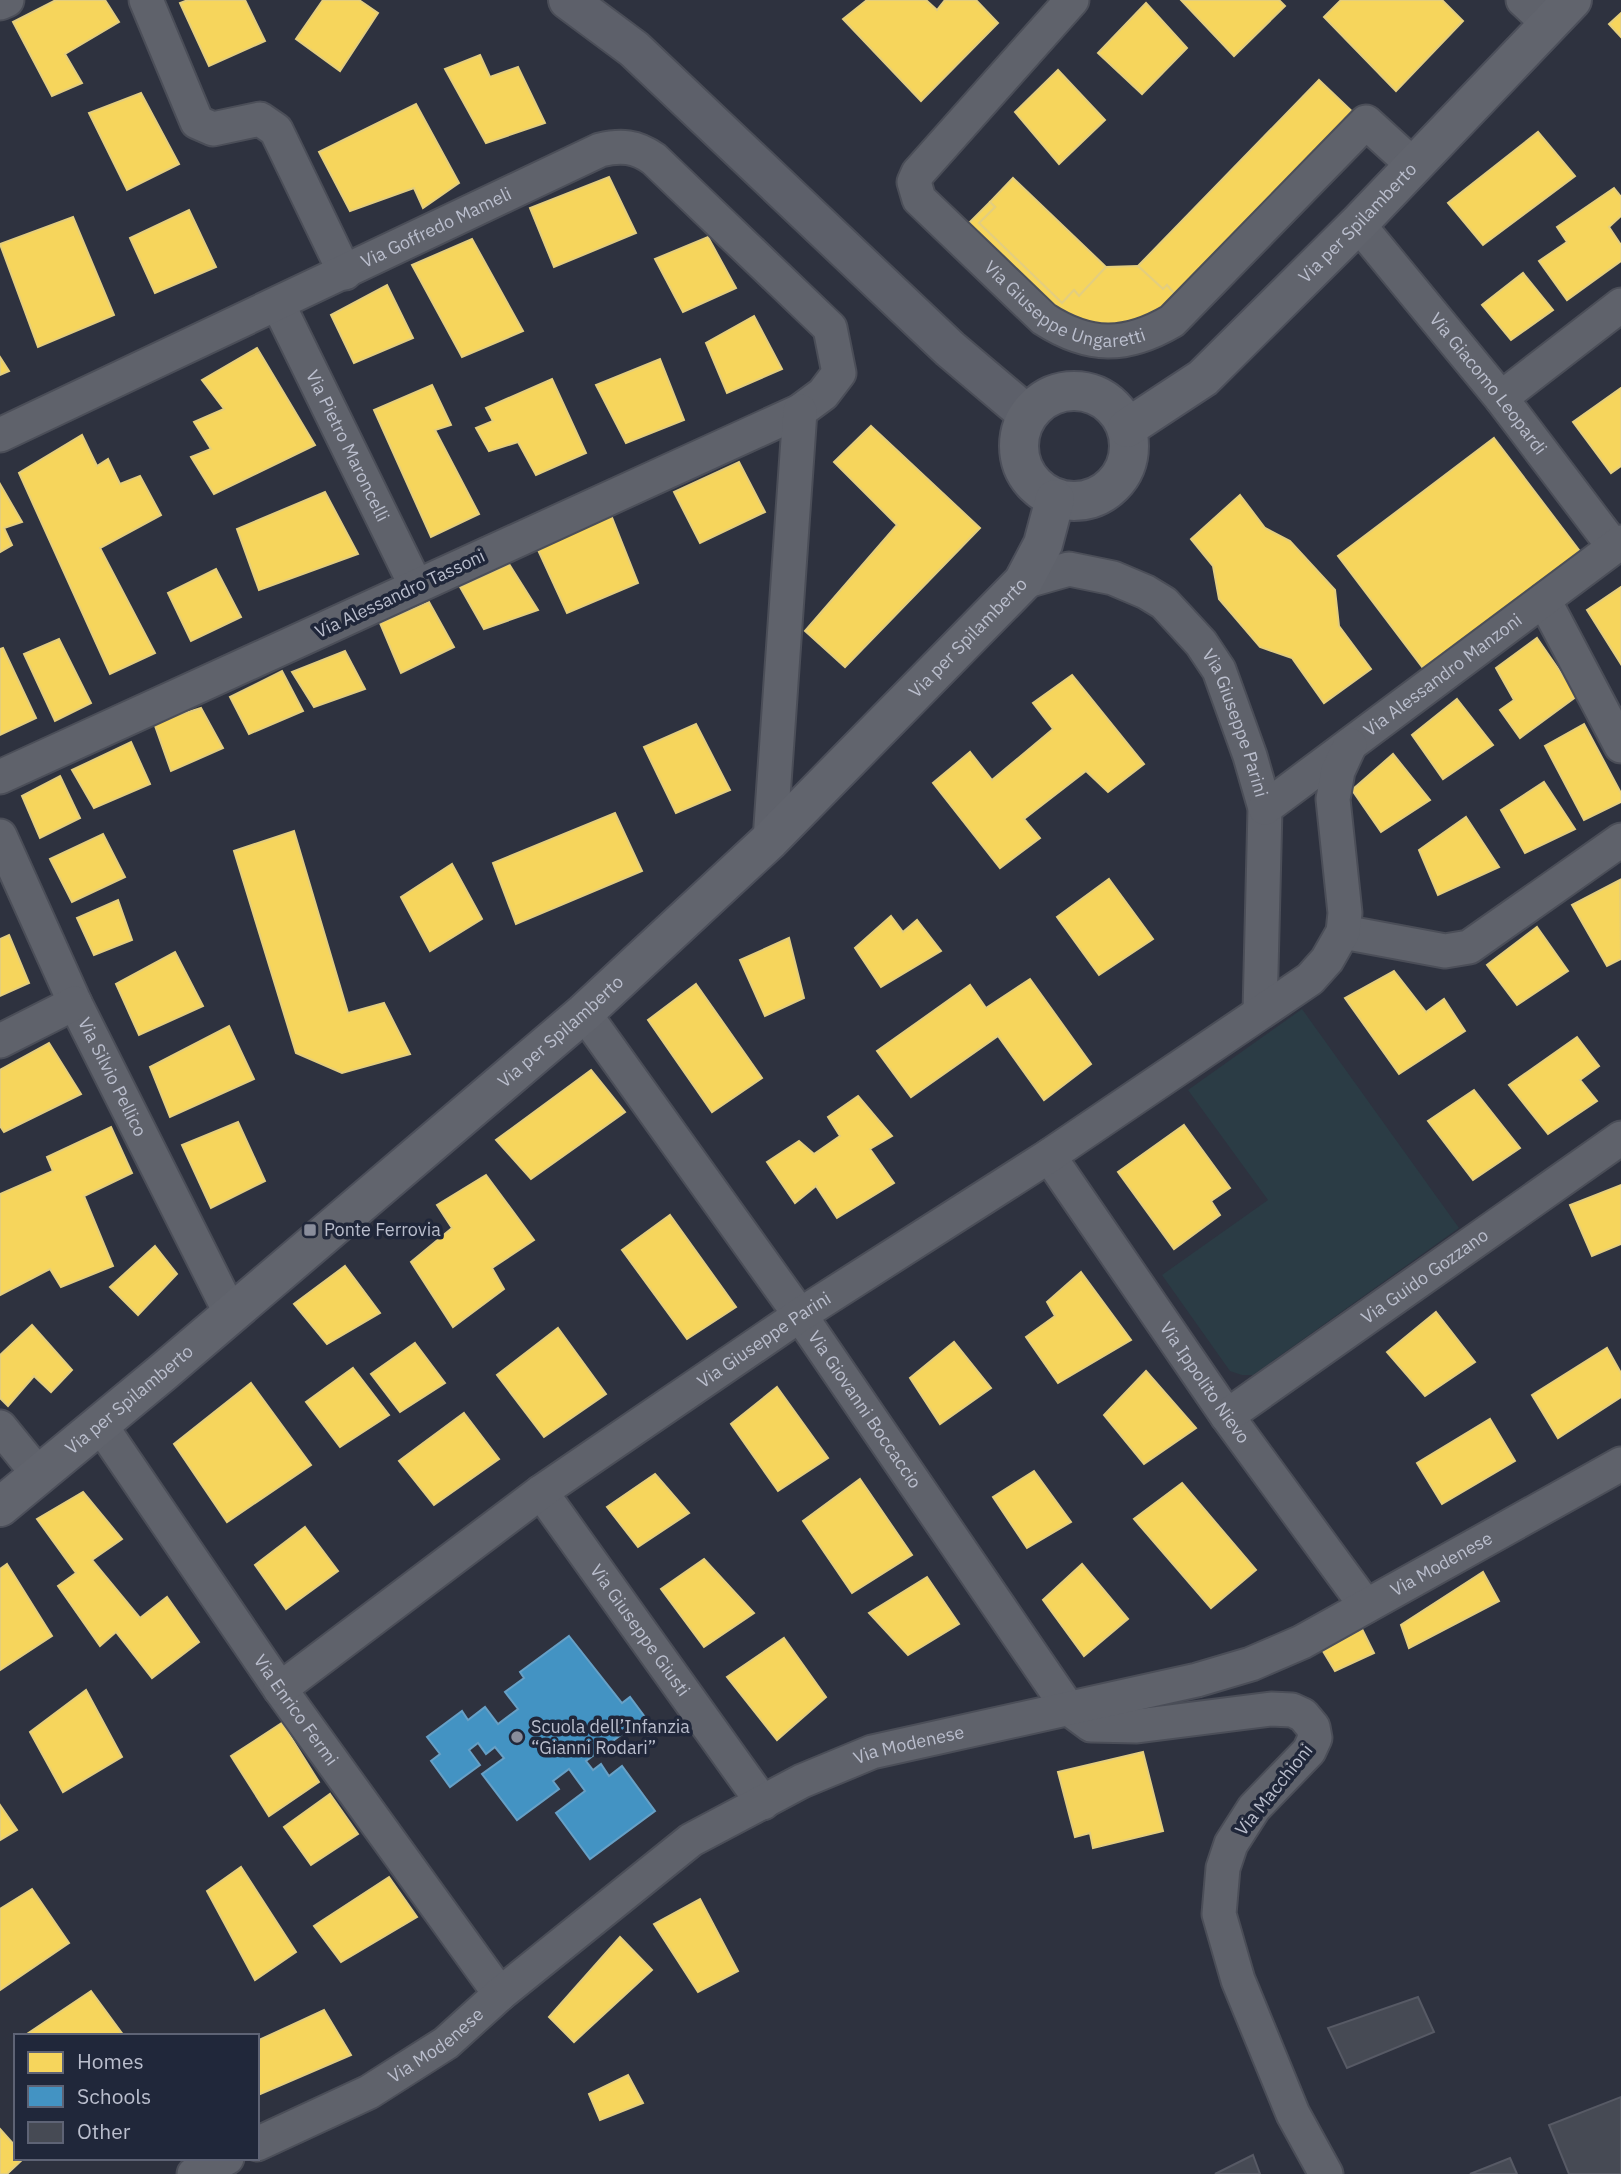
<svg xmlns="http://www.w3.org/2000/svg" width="1621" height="2174" viewBox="0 0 1621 2174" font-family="'IBM Plex Sans',sans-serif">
	<rect width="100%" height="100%" fill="#2e323f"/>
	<polygon fill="#2b3c45" points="1302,1009 1459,1228 1253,1375 1242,1375 1230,1371 1162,1275 1268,1200 1188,1090"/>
	<g fill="#f6d55c" stroke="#e4ce7e" stroke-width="2">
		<polygon points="56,0 105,0 119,22 65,54 82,83 52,96 13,22"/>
		<polygon points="188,0 245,0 265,41 209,66 180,3"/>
		<polygon points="323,0 359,0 378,13 340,71 296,39"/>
		<polygon points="867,0 926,0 937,10 945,0 976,0 998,23 921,101 843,19"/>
		<polygon points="1181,0 1279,0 1285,6 1234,56"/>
		<polygon points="1341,0 1442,0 1463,21 1396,91 1324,17"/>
		<polygon points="1146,3 1187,48 1142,94 1098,53"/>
		<polygon points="1621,13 1621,37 1609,24"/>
		<polygon points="480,55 490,77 518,67 545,123 486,143 445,69"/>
		<polygon points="1058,70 1105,120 1059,164 1015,112"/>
		<polygon points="1319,80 1360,119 1183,304 1167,285 1163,289 1138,266"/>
		<polygon points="141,93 179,164 127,190 89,113"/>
		<polygon points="416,104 459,183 423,208 414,188 350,211 319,152"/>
		<polygon points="1538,132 1575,176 1483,245 1448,203"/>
		<polygon points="609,177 636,233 554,267 530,208"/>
		<polygon points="1013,178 1106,267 1079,296 1074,290 1062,303 979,223 995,207 990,202"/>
		<polygon points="1614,188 1621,197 1621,216 1609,227 1621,245 1621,261 1567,300 1539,261 1567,242 1557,227"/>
		<polygon points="990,202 995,207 979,223 1062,303 1074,290 1079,296 1106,267 1138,266 1163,289 1167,285 1183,304 1102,333 1060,318 966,226"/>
		<polygon points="189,210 216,267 155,293 130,238"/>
		<polygon points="73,217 114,315 38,347 0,244"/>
		<polygon points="708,237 736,288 683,312 655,259"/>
		<polygon points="472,239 523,331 462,357 412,265"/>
		<polygon points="1523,273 1553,310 1511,340 1482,305"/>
		<polygon points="387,285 413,338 354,363 331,315"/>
		<polygon points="754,316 782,369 727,393 706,343"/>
		<polygon points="257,348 315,445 214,494 191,457 211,449 194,422 224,409 202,380"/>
		<polygon points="0,357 9,371 0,375"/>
		<polygon points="660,359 684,420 626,443 596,385"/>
		<polygon points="552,379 586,453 536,475 518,442 489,451 476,428 493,421 486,408"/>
		<polygon points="432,385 451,425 435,430 479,514 431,537 374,410"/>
		<polygon points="1621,388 1621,466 1611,473 1573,422"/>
		<polygon points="871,426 980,528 845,667 805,631 897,525 834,462"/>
		<polygon points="82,435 97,466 108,459 120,484 140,476 161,515 100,548 155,653 110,674 19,473"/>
		<polygon points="1494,438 1582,554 1426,672 1338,556"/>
		<polygon points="739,462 765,512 700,543 674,492"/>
		<polygon points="0,484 22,522 4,528 12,545 0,552"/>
		<polygon points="325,492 358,554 259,590 237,529"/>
		<polygon points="1240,495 1265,528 1290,541 1335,590 1339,626 1371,669 1324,703 1292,658 1260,647 1219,599 1213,566 1191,539"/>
		<polygon points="611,515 638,583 567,613 538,550"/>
		<polygon points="509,564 538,610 484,629 460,587"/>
		<polygon points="216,569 241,617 191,641 168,593"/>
		<polygon points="1621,587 1621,664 1587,610"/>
		<polygon points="429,602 454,647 401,673 380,623"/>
		<polygon points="1537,638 1577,696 1520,738 1500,710 1514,700 1496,668"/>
		<polygon points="59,639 91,703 55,721 24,654"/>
		<polygon points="3,648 36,718 0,735 0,649"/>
		<polygon points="345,651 365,689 314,707 292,672"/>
		<polygon points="282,671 303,711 249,734 230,697"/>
		<polygon points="1072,675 1144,764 1108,792 1086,771 1024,819 1040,838 1000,868 933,783 970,752 992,780 1053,729 1033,703"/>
		<polygon points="1457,699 1493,745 1443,779 1412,735"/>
		<polygon points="201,708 223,748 171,771 154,723"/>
		<polygon points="696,724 730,790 676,813 644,747"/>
		<polygon points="1584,724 1621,793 1621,802 1584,820 1545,746"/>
		<polygon points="131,742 150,784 94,808 72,770"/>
		<polygon points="1393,754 1430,800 1381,832 1352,790"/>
		<polygon points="60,776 80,818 40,838 22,796"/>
		<polygon points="1544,782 1575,829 1525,853 1501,810"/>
		<polygon points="615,813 642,871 516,924 493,863"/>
		<polygon points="1466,817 1499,867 1438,895 1419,850"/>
		<polygon points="294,831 348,1013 384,1003 410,1054 342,1073 296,1053 234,851"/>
		<polygon points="103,834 125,877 72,902 50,859"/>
		<polygon points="452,864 482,919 430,951 401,897"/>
		<polygon points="1109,879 1153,939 1099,975 1057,917"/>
		<polygon points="1620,880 1621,959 1607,966 1572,905"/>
		<polygon points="118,900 132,940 94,955 77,918"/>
		<polygon points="891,916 903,932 917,920 941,951 881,987 855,948"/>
		<polygon points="1537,927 1568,971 1517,1005 1487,965"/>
		<polygon points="9,935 29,983 0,996 0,939"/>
		<polygon points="789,938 804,998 765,1016 740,960"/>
		<polygon points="175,952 203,1006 139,1035 116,984"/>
		<polygon points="1394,971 1426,1012 1444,999 1465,1031 1399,1074 1345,998"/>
		<polygon points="1030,979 1091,1064 1044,1100 998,1036 911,1097 877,1051 970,985 986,1008"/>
		<polygon points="696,984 762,1078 712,1112 648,1020"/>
		<polygon points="229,1026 254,1079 170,1117 150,1067"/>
		<polygon points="1577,1037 1599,1066 1580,1080 1597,1101 1548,1134 1509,1085"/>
		<polygon points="49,1043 81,1094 4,1132 0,1126 0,1070"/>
		<polygon points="591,1070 625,1112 531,1179 496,1140"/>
		<polygon points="1474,1090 1520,1148 1473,1180 1428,1121"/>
		<polygon points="858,1096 892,1136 870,1149 894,1183 837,1218 816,1186 795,1203 767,1162 799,1141 814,1154 840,1136 828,1117"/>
		<polygon points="238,1122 265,1181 211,1208 182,1145"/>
		<polygon points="1184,1125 1230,1188 1211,1201 1220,1215 1174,1249 1118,1172"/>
		<polygon points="111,1127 132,1173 84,1196 113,1266 61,1287 50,1269 0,1295 0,1194 53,1171 47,1157"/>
		<polygon points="486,1175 534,1240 492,1268 504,1289 453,1327 411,1262 452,1228 437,1205"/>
		<polygon points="1621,1185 1621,1244 1592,1256 1570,1205"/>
		<polygon points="670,1215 736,1307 687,1339 622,1250"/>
		<polygon points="155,1246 177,1274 138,1315 110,1287"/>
		<polygon points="345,1266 380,1313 327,1344 294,1304"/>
		<polygon points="1081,1272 1131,1340 1058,1383 1026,1337 1055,1316 1047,1302"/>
		<polygon points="1436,1312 1475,1362 1425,1396 1387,1352"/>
		<polygon points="32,1325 72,1370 51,1392 34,1376 8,1406 0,1398 0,1355"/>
		<polygon points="558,1328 606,1394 544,1437 497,1375"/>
		<polygon points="954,1342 991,1388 940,1424 910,1378"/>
		<polygon points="415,1343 445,1383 400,1412 371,1374"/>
		<polygon points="1607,1348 1621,1373 1621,1397 1558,1438 1532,1395"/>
		<polygon points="353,1368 389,1415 340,1447 306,1402"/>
		<polygon points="1146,1371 1196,1428 1144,1464 1104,1415"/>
		<polygon points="251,1383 311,1465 227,1522 174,1444"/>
		<polygon points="777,1387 828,1458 778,1491 731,1424"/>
		<polygon points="464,1413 499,1459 434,1505 399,1461"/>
		<polygon points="1490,1419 1515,1461 1442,1504 1417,1463"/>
		<polygon points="1034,1471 1071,1522 1027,1548 993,1497"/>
		<polygon points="655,1474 689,1513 638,1547 607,1507"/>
		<polygon points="860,1479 912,1555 852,1593 803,1521"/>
		<polygon points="1182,1483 1256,1570 1211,1608 1134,1519"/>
		<polygon points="83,1492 122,1539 92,1560 140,1618 167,1597 199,1642 152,1678 116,1632 100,1646 58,1586 76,1573 37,1519"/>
		<polygon points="305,1527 338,1571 286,1609 255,1565"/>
		<polygon points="704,1559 754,1613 704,1647 661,1589"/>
		<polygon points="7,1564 52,1636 0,1670 0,1569"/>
		<polygon points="1082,1564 1128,1619 1084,1656 1043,1600"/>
		<polygon points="1483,1572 1499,1601 1409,1648 1401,1625"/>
		<polygon points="927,1577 959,1624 908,1655 869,1613"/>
		<polygon points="1362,1629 1374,1653 1335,1671 1323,1651"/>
		<polygon points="784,1638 826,1697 777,1740 727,1677"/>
		<polygon points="86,1690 122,1757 63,1792 30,1732"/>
		<polygon points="282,1723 319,1782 269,1816 231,1756"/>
		<polygon points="1143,1752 1163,1831 1093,1848 1090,1833 1075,1837 1058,1772"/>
		<polygon points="330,1794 358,1834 311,1865 284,1827"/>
		<polygon points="0,1805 17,1830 0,1840"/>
		<polygon points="241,1867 296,1952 255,1980 207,1891"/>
		<polygon points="389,1877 417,1917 341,1962 314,1926"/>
		<polygon points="32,1889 69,1943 0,1990 0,1909"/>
		<polygon points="700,1899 738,1971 698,1992 654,1924"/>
		<polygon points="620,1937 652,1970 574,2042 549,2017"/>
		<polygon points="91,1991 124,2036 24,2036"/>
		<polygon points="324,2010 351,2055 258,2095 257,2041"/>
		<polygon points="628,2075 643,2103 600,2120 589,2094"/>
		<polygon points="0,2129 16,2147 16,2158 24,2158 7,2174 0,2174"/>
	</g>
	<polygon fill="#4393c3" stroke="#67a0c6" stroke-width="2" points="569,1636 622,1703 630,1697 645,1717 586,1761 593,1770 601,1764 609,1776 622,1766 655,1811 590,1859 556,1813 585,1791 569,1769 553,1781 559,1789 517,1820 482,1774 504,1758 495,1747 486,1754 478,1743 469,1750 480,1765 450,1787 431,1761 440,1754 427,1737 462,1711 468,1720 485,1707 498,1724 518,1709 505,1692 524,1678 520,1672"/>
	<g fill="#464a54" stroke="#575a65" stroke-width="2">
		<polygon points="1418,1997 1434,2032 1347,2068 1328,2028"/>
		<polygon points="1621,2097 1621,2174 1569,2174 1549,2125"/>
		<polygon points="1253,2155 1260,2174 1215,2174"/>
		<polygon points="1510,2158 1517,2174 1470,2174"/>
	</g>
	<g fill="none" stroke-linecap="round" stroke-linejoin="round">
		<defs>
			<g id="minor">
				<polyline points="146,0 197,122 213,129 260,119 276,130 345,273"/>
				<path id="s1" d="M1072,0L918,173L914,182L919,199L1044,319C1089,348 1126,348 1172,321L1366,122L1413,165"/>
				<polyline points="1523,0 1549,24"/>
				<polyline points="0,3 7,0"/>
				<path id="s2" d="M1358,224L1501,398L1614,547"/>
				<path id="s3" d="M278,304L416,586"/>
				<polyline points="1501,398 1621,305"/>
				<path id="s4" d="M0,435L600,150C621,145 636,146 654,159L830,328L839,373L823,394L800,411L0,777"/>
				<path id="s5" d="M1023,582L1069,569L1113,578L1146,592L1164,603L1178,618L1201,643L1219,670L1250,756L1265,808L1260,1012"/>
				<polyline points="1544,600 1621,746"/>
				<path id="s6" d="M1265,808L1621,542"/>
				<path id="s7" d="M0,836L75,1003L231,1314"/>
				<polyline points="770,840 800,411"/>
				<polyline points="1343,932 1445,951 1469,947 1621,840"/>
				<path id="s8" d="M584,1013L800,1315L1068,1708L1091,1725L1137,1726L1271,1709L1292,1710L1303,1715L1313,1727L1315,1738L1309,1751L1254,1808L1231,1844L1223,1868L1219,1914L1238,1980L1293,2114L1326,2174"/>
				<polyline points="0,1041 75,1003"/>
				<path id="s9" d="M1049,1156L1227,1416L1366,1606"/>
				<path id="s10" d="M1227,1416L1621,1138"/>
				<path id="s11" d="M99,1423L280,1689L500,1994"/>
				<polyline points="0,1427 39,1475"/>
				<path id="s12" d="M541,1492L763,1803"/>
				<path id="s13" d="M280,1689L541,1492L800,1315L1049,1156L1310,979L1327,960L1343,932L1345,913L1333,799L1338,771L1350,745"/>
				<path id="s14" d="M257,2144L369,2092L446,2043L500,1994L691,1840L802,1781L872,1752L1197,1680L1251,1664L1302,1642L1621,1464"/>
				<polyline points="194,2174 227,2158"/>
			</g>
			<polyline id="secondary" points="568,0 634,49 950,349 1028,415"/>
			<g id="primary">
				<circle cx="1074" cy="446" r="55"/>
				<path id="s15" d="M1127,428L1203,378L1358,224L1572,0"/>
				<path id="s16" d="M0,1507L162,1373L584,1013L770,840L1023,582L1043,544L1055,499"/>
			</g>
		</defs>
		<use href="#minor" stroke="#4b4e58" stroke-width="37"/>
		<use href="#secondary" stroke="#4b4e58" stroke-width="42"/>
		<use href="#primary" stroke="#4c4f5a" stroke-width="42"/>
		<use href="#minor" stroke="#5f626b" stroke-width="33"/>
		<use href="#secondary" stroke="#5d606a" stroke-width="38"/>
		<use href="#primary" stroke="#61646d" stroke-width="38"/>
	</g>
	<g fill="#898d9b" stroke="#20273a" stroke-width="2.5">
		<rect x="303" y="1223" width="14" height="14" rx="3.5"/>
		<circle cx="517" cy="1737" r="7"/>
	</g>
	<g text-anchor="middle" stroke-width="7" stroke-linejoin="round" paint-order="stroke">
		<g font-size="18" fill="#babecd" stroke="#20273a">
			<text dy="6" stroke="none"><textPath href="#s15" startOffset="310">Via per Spilamberto</textPath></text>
			<text dy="6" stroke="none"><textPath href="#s4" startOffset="483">Via Goffredo Mameli</textPath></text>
			<text dy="6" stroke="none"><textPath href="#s1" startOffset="446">Via Giuseppe Ungaretti</textPath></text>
			<text dy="6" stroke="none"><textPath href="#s2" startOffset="206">Via Giacomo Leopardi</textPath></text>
			<text dy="6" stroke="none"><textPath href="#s3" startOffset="158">Via Pietro Maroncelli</textPath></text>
			<text transform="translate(400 594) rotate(-25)" y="6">Via Alessandro Tassoni</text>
			<text dy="6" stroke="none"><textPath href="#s16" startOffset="1302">Via per Spilamberto</textPath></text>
			<text dy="6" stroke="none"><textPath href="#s6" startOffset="222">Via Alessandro Manzoni</textPath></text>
			<text dy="6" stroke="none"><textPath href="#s5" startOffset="292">Via Giuseppe Parini</textPath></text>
			<text dy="6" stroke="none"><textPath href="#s16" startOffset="735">Via per Spilamberto</textPath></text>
			<text dy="6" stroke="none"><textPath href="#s7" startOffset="266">Via Silvio Pellico</textPath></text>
			<text dy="6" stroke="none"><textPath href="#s10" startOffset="242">Via Guido Gozzano</textPath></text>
			<text dy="6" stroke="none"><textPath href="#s13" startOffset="597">Via Giuseppe Parini</textPath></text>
			<text dy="6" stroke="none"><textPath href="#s9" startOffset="275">Via Ippolito Nievo</textPath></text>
			<text dy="6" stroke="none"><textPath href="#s16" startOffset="168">Via per Spilamberto</textPath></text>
			<text dy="6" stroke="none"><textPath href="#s8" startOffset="486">Via Giovanni Boccaccio</textPath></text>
			<text dy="6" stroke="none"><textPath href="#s14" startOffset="1339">Via Modenese</textPath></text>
			<text dy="6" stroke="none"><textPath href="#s12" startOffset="170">Via Giuseppe Giusti</textPath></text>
			<text dy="6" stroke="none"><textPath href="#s11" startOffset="348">Via Enrico Fermi</textPath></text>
			<text dy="6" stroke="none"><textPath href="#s14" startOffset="772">Via Modenese</textPath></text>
			<text transform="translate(1274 1790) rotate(-51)" y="6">Via Macchioni</text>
			<text dy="6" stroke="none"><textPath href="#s14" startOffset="205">Via Modenese</textPath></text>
		</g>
		<g font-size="18" fill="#babecd" stroke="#20273a" text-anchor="start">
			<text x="324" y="1236">Ponte Ferrovia</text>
			<text x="531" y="1733">Scuola dell’Infanzia<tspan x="531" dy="21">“Gianni Rodari”</tspan></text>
		</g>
	</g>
	<rect x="14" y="2034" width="245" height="126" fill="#20273a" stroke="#5e6375" stroke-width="2"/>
	<rect x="28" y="2052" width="35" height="21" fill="#f6d55c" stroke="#5e6375" stroke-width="2"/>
	<text x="77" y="2069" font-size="21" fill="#babecd">Homes</text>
	<rect x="28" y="2086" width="35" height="21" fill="#4393c3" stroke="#5e6375" stroke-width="2"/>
	<text x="77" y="2104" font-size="21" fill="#babecd">Schools</text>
	<rect x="28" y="2122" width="35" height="21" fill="#464a54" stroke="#5e6375" stroke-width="2"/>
	<text x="77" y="2139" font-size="21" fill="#babecd">Other</text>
</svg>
